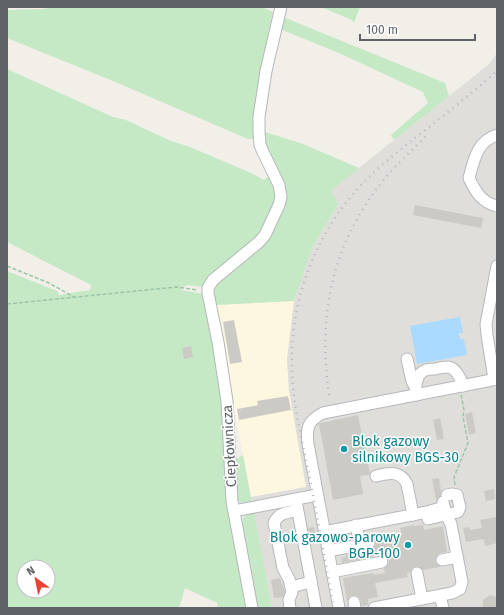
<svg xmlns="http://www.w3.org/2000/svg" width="504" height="615" viewBox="0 0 504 615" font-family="'Fira Sans',sans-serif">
	<rect width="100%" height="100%" fill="#f1efe8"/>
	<polygon fill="#fef7e0" points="294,301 287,359 289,391 307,487 251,497 215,305"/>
	<polygon fill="#e0deda" points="497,53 497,608 272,608 251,497 306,487 289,391 287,359 294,301 300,280 311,250 338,204 330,191 488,65"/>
	<g fill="#c5e8c5" fill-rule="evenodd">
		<polygon points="52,7 262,7 273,12 260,72 257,97 255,139 248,139 113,81 7,38 7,10 44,9"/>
		<polygon points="321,7 360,7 354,23 352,20"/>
		<polygon points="283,17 445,83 449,96 394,140 391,135 428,103 423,92 339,53 280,29"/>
		<path d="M7,69L113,117L126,120L171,141L190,147L251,173L264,180L270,175L276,197L271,212L261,236L203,287L186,285L181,290L204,294L221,381L248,608H218L217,603L185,588L179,608H7V271L57,291L59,295L90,290L91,285L7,242ZM24,567H48V591H24Z"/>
		<polygon points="265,132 303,144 359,168 331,191 338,204 311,250 294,301 215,305 212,287 283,208 266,146"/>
		<polygon points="243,455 252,503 242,503 238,501 234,461"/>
		<polygon points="254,511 272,608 257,608 241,522 244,517"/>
	</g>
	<polygon fill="#aadaff" points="460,317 463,333 459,333 460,339 464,339 467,355 417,364 410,326"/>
	<g fill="#cccac5">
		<polygon points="415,205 483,218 481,228 413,215"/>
		<polygon points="234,320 242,362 230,364 223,322"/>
		<polygon points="191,346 193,357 184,359 182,348"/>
		<polygon points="288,396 291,410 239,420 237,409 258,405 257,401"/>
		<polygon points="472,412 476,433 469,435 465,414"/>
		<polygon points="358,415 370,473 369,475 360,476 363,494 333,500 319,424 321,423"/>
		<polygon points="440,418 444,439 437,440 433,420"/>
		<polygon points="439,478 441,491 440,496 436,500 432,479"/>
		<polygon points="494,489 495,499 486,501 484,491"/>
		<polygon points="497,517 497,543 485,546 484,539 466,542 463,528 469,527 470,530 482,528 480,520"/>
		<polygon points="413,525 414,526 423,525 424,530 443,526 447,552 440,553 436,557 435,562 440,567 423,570 420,567 415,566 412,568 410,572 407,573 408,577 375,583 378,597 368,599 368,605 362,606 360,598 356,595 350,596 347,602 343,578 373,573 374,575 385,573 384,568 388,565 389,561 387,557 381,555 342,563 341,558 346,557 346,555 371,550 376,545 374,538 401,533 400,528"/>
		<polygon points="314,527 316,537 310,538 308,528"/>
		<polygon points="280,578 285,592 283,597 274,598 271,580"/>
		<polygon points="490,595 497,597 497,608 483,608 483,600"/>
	</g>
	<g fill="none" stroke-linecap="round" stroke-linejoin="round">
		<defs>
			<g id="minor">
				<path d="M497,135C477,141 474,160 469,178C475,191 482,203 497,206"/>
				<polyline points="407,359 412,381 415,387"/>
				<polyline points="494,379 487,335 486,324 497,266"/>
				<path d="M416,395C415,387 416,373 426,370C428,369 432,369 435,369C439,368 444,367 448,367C456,368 461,379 463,386"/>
				<path d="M376,476C389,473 400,470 407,484L413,515"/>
				<polyline points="297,506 316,608"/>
				<polyline points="234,511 317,495"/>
				<polyline points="428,519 458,512 460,507 457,495 452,494 447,495"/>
				<polyline points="356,525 360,545"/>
				<polyline points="324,532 427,512 444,507"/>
				<polyline points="328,551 369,543"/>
				<polyline points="442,560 457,557"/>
				<polyline points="332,572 382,562"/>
				<polyline points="417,573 422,599"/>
				<polyline points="291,587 311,582"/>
				<polyline points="440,596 443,608"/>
				<polyline points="354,602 355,608"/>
				<polyline points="252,608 232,501 227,401 218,342 208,293 208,288 213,280 259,242 265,235 279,205 281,197 279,185 263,152 260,145 259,132 259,117 266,71 281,7"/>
				<path d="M290,608L289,600L292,592L289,579L283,568L274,523C278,513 288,512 297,511"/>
				<path d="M339,608L308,444C306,427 308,421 323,413L497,379"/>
				<polyline points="374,608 452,593 460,589 462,582 451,524 446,515 443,502"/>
			</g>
		</defs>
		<use href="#minor" stroke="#b5b8bc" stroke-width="13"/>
		<g stroke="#9cc7a9" stroke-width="1.5" stroke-dasharray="4 2" stroke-linecap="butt">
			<polyline points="7,7 10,7"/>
			<polyline points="7,266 49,283 74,297"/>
			<polyline points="7,304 176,287 198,290"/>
			<polyline points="455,485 454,477 468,443 463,417 464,410 461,394"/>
		</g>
		<use href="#minor" stroke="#fff" stroke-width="11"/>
		<g stroke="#b6b7b8" stroke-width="2.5" stroke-dasharray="1 5" stroke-linecap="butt">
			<path d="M329,395C318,316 331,246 382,182C395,166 411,151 426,136"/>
			<path d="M334,608C326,565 318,522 310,479C303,444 293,407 292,371C289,302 315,233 363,183C377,168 394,155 410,142C439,119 469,96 497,71"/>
		</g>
	</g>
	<g fill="#0f9aa8" stroke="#fff" stroke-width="1.5">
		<circle cx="344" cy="449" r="4"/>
		<circle cx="408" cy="545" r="4"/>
	</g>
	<g text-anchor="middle" stroke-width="3" stroke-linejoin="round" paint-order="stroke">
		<g font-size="14" fill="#0d838f" stroke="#fff" text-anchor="start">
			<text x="352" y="446">Blok gazowy<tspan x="352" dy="16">silnikowy BGS-30</tspan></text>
			<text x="400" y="542" text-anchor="end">Blok gazowo-parowy<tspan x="400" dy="16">BGP-100</tspan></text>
		</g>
		<g font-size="14" fill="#5f6368" stroke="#fff">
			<text transform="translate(229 446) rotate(-93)" y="5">Ciepłownicza</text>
		</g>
	</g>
	<rect width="504" height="615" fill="none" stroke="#5f6368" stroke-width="16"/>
	<g transform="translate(36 579) rotate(327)"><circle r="19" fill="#ffffff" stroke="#bfc1c3"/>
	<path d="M0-3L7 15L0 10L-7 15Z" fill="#ea4335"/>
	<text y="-6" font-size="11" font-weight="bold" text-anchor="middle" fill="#5f6368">N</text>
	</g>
	<path d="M360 34v6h115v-6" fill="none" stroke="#5f6368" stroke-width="2"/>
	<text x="366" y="34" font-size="12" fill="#5f6368" stroke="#ffffff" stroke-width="3" paint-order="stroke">100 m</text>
</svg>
